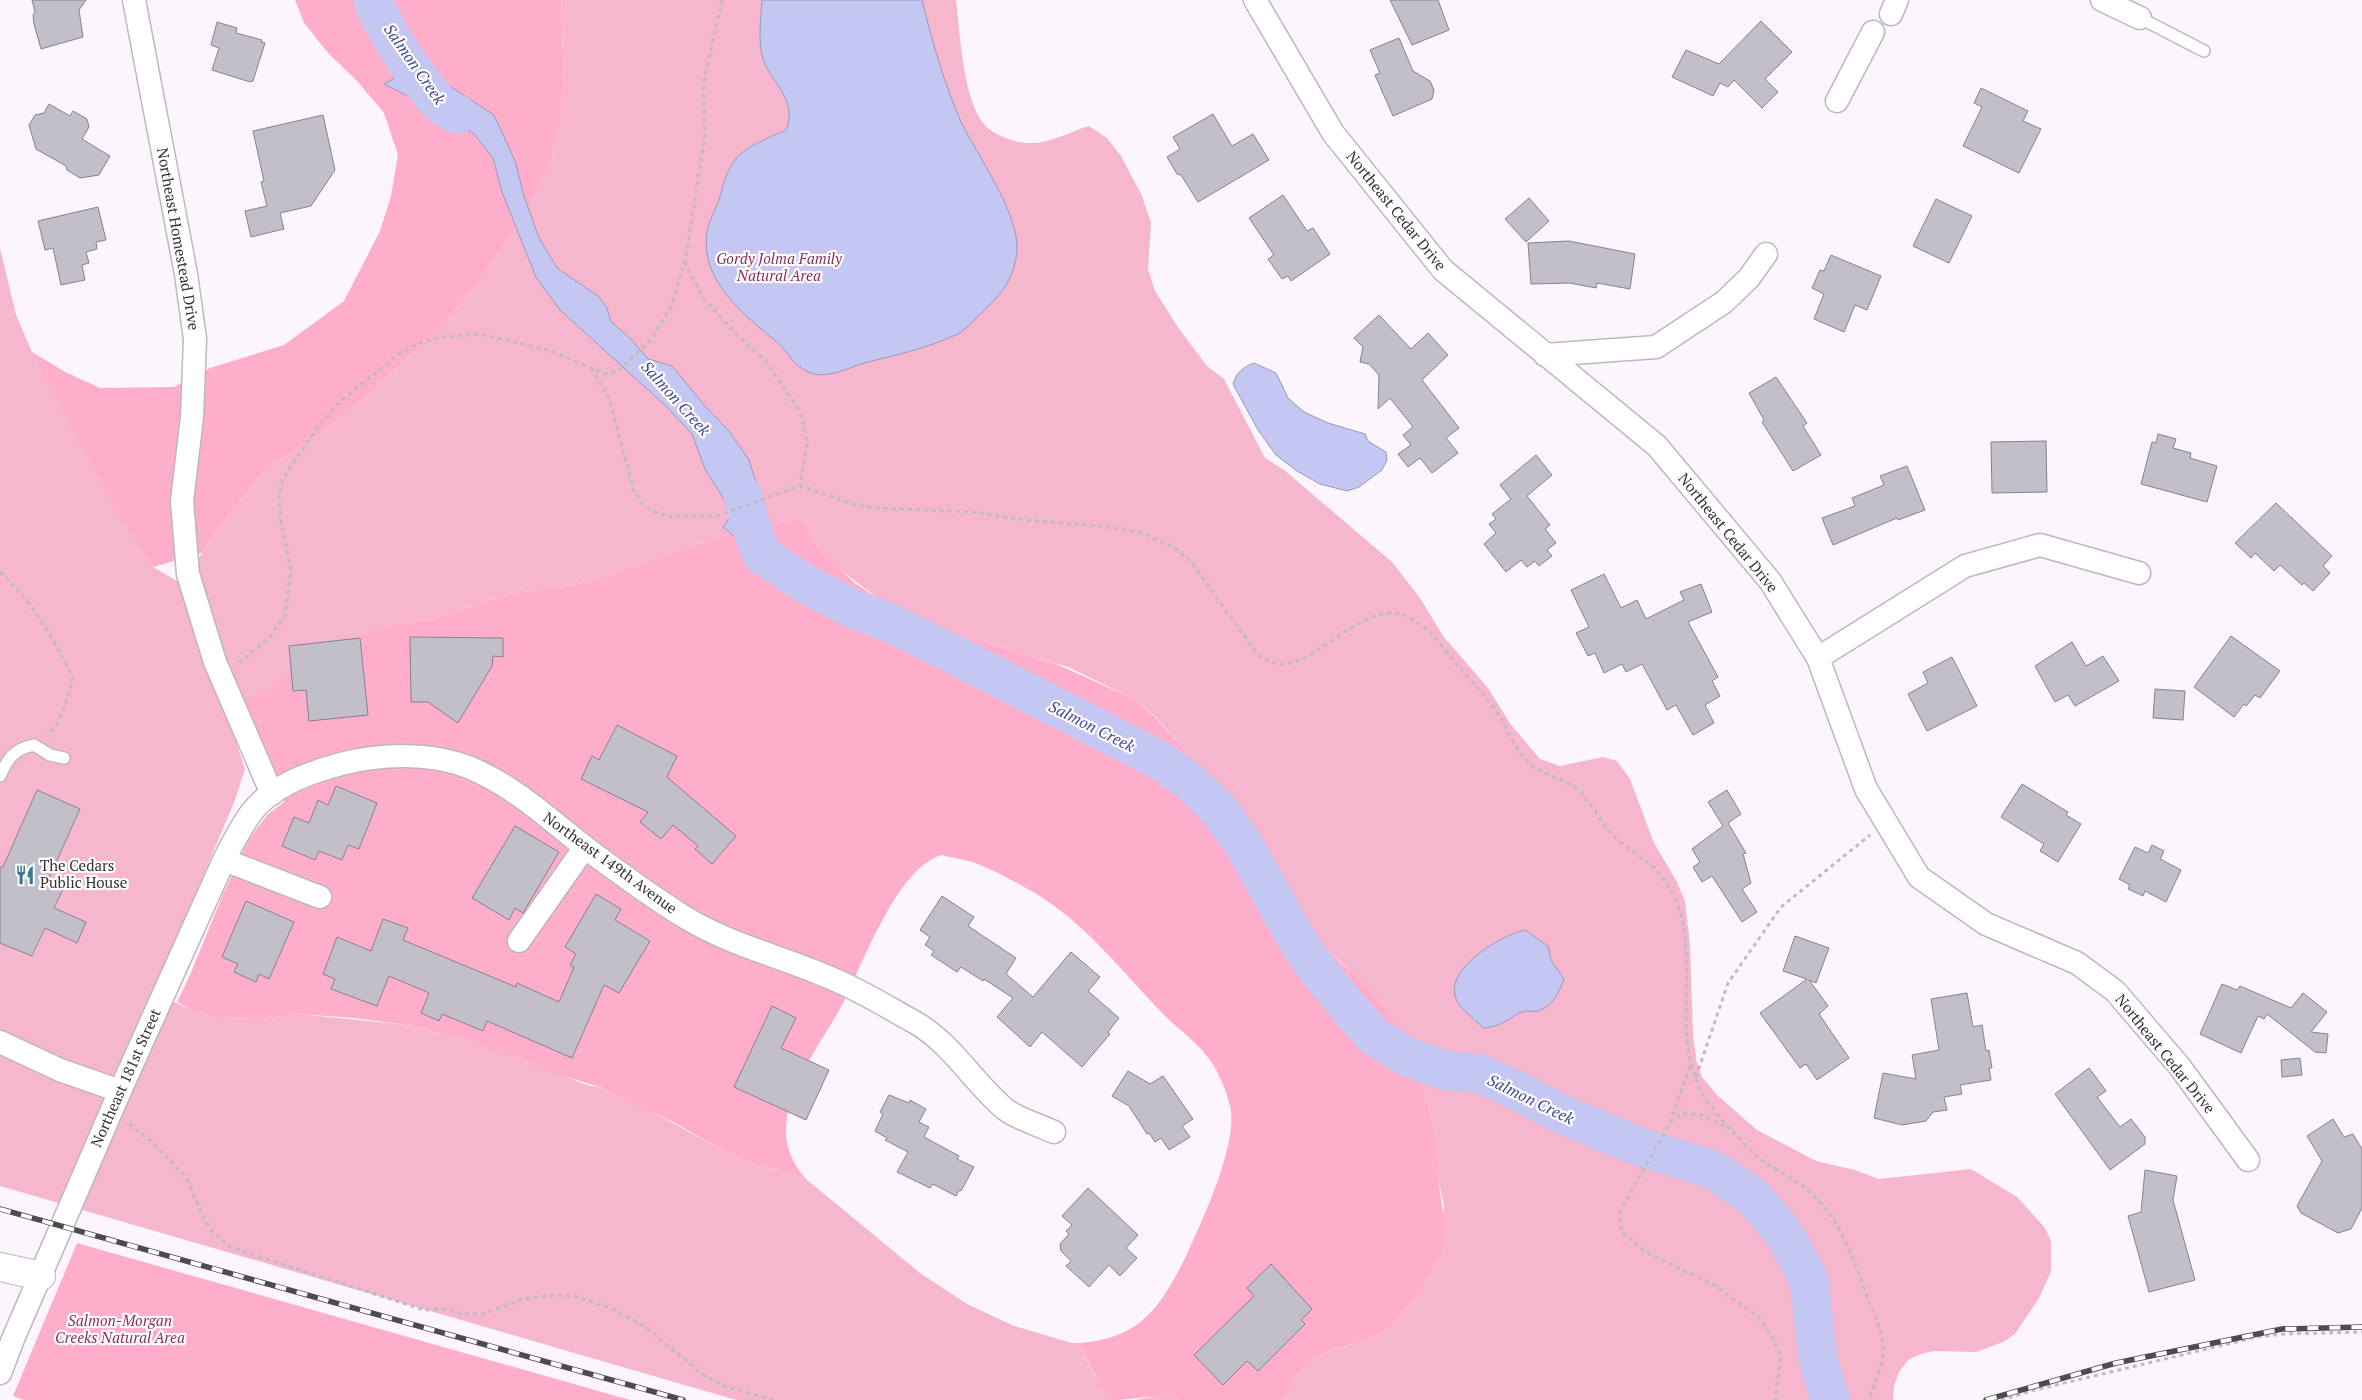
<svg xmlns="http://www.w3.org/2000/svg" width="2362" height="1400" viewBox="0 0 2362 1400" font-family="'PT Serif',serif">
	<rect width="100%" height="100%" fill="#fcf5fe"/>
	<g fill="#f6b6cd">
		<path d="M561,0H956C960,31 963,107 988,128C997,136 1014,142 1027,143C1047,145 1069,132 1089,126L1107,138L1121,156L1142,196L1151,223L1148,269L1155,291L1179,329L1207,366L1224,379L1265,458L1284,470L1392,562L1420,598L1443,636L1488,688L1511,725L1540,759L1560,766L1603,757L1617,761L1630,779L1654,843L1676,880L1685,901L1690,945L1693,1036L1697,1063L1702,1077L1717,1095L1757,1130L1816,1161L1855,1170L1879,1179L1971,1169L2017,1197L2045,1228L2051,1241V1272L2039,1298L2015,1334L2003,1342L1976,1352L1934,1351L1921,1354L1908,1360L1899,1372L1894,1386L1893,1400H1284L1298,1375L1306,1365L1330,1350L1370,1340L1392,1326L1419,1293L1439,1259L1444,1206L1438,1178L1433,1124L1422,1084L1347,968L1273,901L1255,878L1202,795L1183,748L1156,717L1134,699L1068,667L1013,650L957,636L879,599L834,565L824,555L802,518L729,534L584,583L509,594L435,619L391,624L267,689L225,708L245,769L235,800L154,993L194,1011L219,1018L259,1019L299,1014L407,1025L497,1049L587,1085L602,1088L649,1110L738,1159L806,1179L920,1273L967,1304L1014,1326L1072,1343H1079L1095,1377L1113,1400H736L0,1186V943L33,956L63,889L47,882L80,810L37,790L3,867H0V248L16,315L32,352L153,567L177,581L188,574L227,517L268,467L310,442L376,388L449,318L488,270L530,205L549,168L560,126L564,86Z"/>
		<polygon points="1165,1395 1179,1400 1134,1400"/>
	</g>
	<g fill="#feadcb">
		<polygon points="295,0 561,0 564,86 560,126 549,168 530,205 488,270 449,318 376,388 310,442 268,467 227,517 202,553 153,567 118,514 32,352 65,372 100,388 174,387 210,368 284,345 344,301 380,231 391,196 398,155 384,113 357,81 328,53 304,23"/>
		<path d="M802,518L824,555L856,584L879,599L957,636L1013,650L1054,663L1134,699L1155,717L1183,748L1202,795L1273,901L1368,988L1386,1009L1408,1045L1422,1084L1433,1124L1437,1151L1438,1178L1446,1234L1439,1259L1419,1293L1392,1326L1370,1340L1330,1350L1306,1365L1298,1375L1284,1400H1179C1161,1392 1133,1400 1112,1400L1102,1390L1079,1343C1140,1339 1161,1307 1186,1256C1202,1222 1239,1142 1230,1106C1226,1089 1217,1068 1206,1055C1194,1040 1178,1029 1165,1016C1123,973 1085,922 1033,892C1014,881 992,869 972,862C962,859 952,858 942,855C897,867 863,964 843,1003C822,1043 789,1081 786,1128C785,1147 793,1165 806,1179L738,1159L673,1122L602,1088L549,1071L522,1059L471,1042L407,1025L354,1018L299,1014L259,1019L219,1018L194,1011L177,1002L190,975L223,894L249,839L267,815L284,802C279,789 272,776 267,762C260,740 254,720 242,700L267,689L351,641L391,624L435,619L509,594L584,583L729,534Z"/>
		<polygon points="77,1243 630,1400 23,1400 13,1396"/>
	</g>
	<g fill="#c3c7f2" stroke="#989ab9">
		<path d="M762,0H922C932,41 944,83 961,122C977,155 1019,213 1017,250C1015,280 998,298 977,317C971,323 965,330 958,334C928,348 896,355 864,363C848,368 828,379 811,373C792,366 790,353 777,342C745,316 699,280 707,232C709,221 715,210 719,200C723,186 726,172 735,160C743,148 772,136 786,130C799,97 769,84 762,55C758,38 761,17 762,0Z"/>
		<polygon points="400,75 445,83 494,115 515,161 524,196 539,238 557,268 598,296 607,308 611,322 631,339 648,359 672,366 704,405 729,431 749,460 757,486 762,517 757,555 723,527 730,517 724,499 705,469 692,434 667,407 560,310 536,277 502,192 493,158 474,134 452,118 384,84"/>
		<path d="M1254,363L1276,373L1288,398L1304,412L1328,423L1365,434L1368,441L1386,452L1387,460L1382,470L1359,487L1347,491L1320,484L1297,471L1276,455L1258,430L1233,384C1236,373 1243,367 1254,363Z"/>
		<path d="M1525,930L1548,946L1551,960L1564,979C1559,992 1553,1006 1538,1011C1533,1012 1527,1010 1522,1012C1506,1019 1504,1026 1483,1028C1475,1018 1458,1009 1455,996C1447,967 1502,935 1525,930Z"/>
	</g>
	<g fill="none" stroke-linecap="round" stroke-linejoin="round">
		<g stroke="#c3c7f2" stroke-width="39">
			<path d="M373,0C383,29 419,82 440,104C445,108 451,111 457,114"/>
			<polyline points="743,496 750,523 762,555 806,584 851,608 890,623 947,651 1161,761 1190,782 1219,810 1242,842 1300,945 1323,977 1373,1036 1407,1057 1444,1070 1480,1074 1512,1088 1561,1114 1640,1147 1714,1170 1754,1198 1785,1235 1809,1280 1818,1359 1830,1400"/>
		</g>
	</g>
	<g fill="#c2beca" stroke="#85828d">
		<polygon points="32,0 86,0 79,10 83,37 41,49 34,24 33,15 35,12"/>
		<polygon points="1390,0 1438,0 1449,30 1412,45"/>
		<polygon points="1761,21 1792,52 1765,79 1778,92 1762,108 1734,80 1728,87 1720,83 1713,96 1672,77 1686,50 1719,64"/>
		<polygon points="217,22 237,28 236,33 262,40 261,42 265,43 253,81 250,82 212,70 219,48 211,45"/>
		<polygon points="1399,38 1413,71 1430,81 1434,90 1432,99 1393,116 1375,75 1380,73 1370,50"/>
		<polygon points="1981,88 2028,111 2023,121 2041,129 2019,173 1963,146 1982,107 1974,103"/>
		<polygon points="49,104 70,116 73,111 87,119 89,127 82,139 110,156 99,175 80,178 67,170 66,166 36,149 29,125 35,115 44,113"/>
		<polygon points="1213,114 1232,146 1253,134 1269,160 1198,202 1181,175 1177,174 1167,157 1180,149 1173,137"/>
		<polygon points="323,115 335,170 311,206 280,213 284,229 251,237 245,211 267,206 261,182 264,181 253,131"/>
		<polygon points="1283,195 1307,231 1313,228 1330,254 1291,281 1288,276 1282,279 1268,259 1274,255 1249,218"/>
		<polygon points="1529,198 1549,221 1526,242 1505,219"/>
		<polygon points="1936,199 1972,216 1949,263 1913,246"/>
		<polygon points="98,207 106,240 96,242 97,249 86,252 89,263 82,265 85,280 61,285 53,248 45,250 38,221"/>
		<polygon points="1569,241 1635,254 1630,289 1597,283 1596,288 1569,283 1531,284 1528,243"/>
		<polygon points="1831,255 1881,276 1867,310 1855,305 1844,332 1814,319 1824,294 1812,288 1820,270 1824,271"/>
		<polygon points="1379,315 1411,349 1428,333 1448,355 1422,380 1459,428 1446,438 1458,453 1432,473 1420,458 1408,467 1398,454 1411,445 1403,435 1413,427 1390,398 1378,409 1379,375 1369,364 1360,362 1363,347 1354,338"/>
		<polygon points="1776,377 1807,423 1803,426 1821,455 1793,471 1762,422 1764,420 1749,393"/>
		<polygon points="2158,434 2176,439 2173,448 2191,453 2190,458 2217,466 2207,502 2141,484 2152,442 2156,443"/>
		<polygon points="2046,441 2047,492 1992,493 1991,442"/>
		<polygon points="1536,455 1552,475 1527,496 1550,525 1545,529 1556,543 1547,550 1552,556 1539,566 1535,561 1527,567 1521,560 1506,572 1484,544 1496,533 1489,524 1496,519 1492,514 1511,499 1500,485"/>
		<polygon points="1907,466 1925,510 1898,520 1897,518 1833,545 1822,518 1855,506 1852,498 1884,485 1880,476"/>
		<polygon points="2276,503 2332,556 2323,566 2330,573 2313,591 2304,583 2302,585 2280,565 2274,571 2255,553 2251,558 2235,543"/>
		<polygon points="1604,574 1621,608 1637,600 1646,619 1684,600 1680,592 1701,584 1712,612 1688,622 1718,677 1712,681 1720,696 1705,705 1714,723 1693,735 1676,705 1667,710 1642,664 1626,672 1622,664 1604,673 1595,653 1588,656 1576,633 1589,627 1571,590"/>
		<polygon points="2231,636 2280,671 2260,698 2255,695 2246,706 2244,704 2234,717 2194,687"/>
		<polygon points="410,637 503,638 503,657 493,656 492,666 458,723 428,702 411,702"/>
		<polygon points="360,638 368,715 309,721 306,690 293,691 289,646"/>
		<polygon points="2072,642 2086,666 2103,656 2119,681 2075,706 2068,695 2055,702 2035,666"/>
		<polygon points="1952,657 1977,706 1927,731 1908,694 1928,683 1923,672"/>
		<polygon points="2155,689 2185,691 2183,720 2153,718"/>
		<polygon points="617,725 677,756 667,777 736,836 712,864 695,849 698,846 673,825 661,839 640,822 648,812 581,779 592,756 599,760"/>
		<polygon points="2022,784 2068,812 2066,815 2081,824 2058,862 2040,851 2044,844 2001,817"/>
		<polygon points="336,786 377,803 359,849 348,845 342,860 319,851 315,860 282,846 294,817 309,823 318,800 328,805"/>
		<polygon points="37,790 80,809 47,882 63,889 54,908 86,922 77,943 45,928 32,956 0,943 0,867 3,867"/>
		<polygon points="1727,790 1741,814 1728,823 1746,853 1743,854 1751,883 1742,889 1757,912 1742,922 1712,876 1702,882 1693,867 1700,862 1692,849 1723,826 1708,802"/>
		<polygon points="515,826 559,852 523,913 515,908 509,920 472,898"/>
		<polygon points="2152,845 2164,851 2160,859 2181,870 2166,902 2145,891 2143,896 2128,889 2130,885 2119,879 2135,847 2148,853"/>
		<polygon points="596,894 621,909 615,920 650,941 619,993 604,985 572,1058 487,1021 483,1031 442,1014 439,1021 421,1013 429,993 389,976 377,1006 331,989 335,979 323,974 337,937 371,951 383,919 408,928 403,940 516,987 517,983 559,1002 574,967 570,965 576,954 565,947"/>
		<polygon points="942,896 974,917 968,926 1016,958 1006,974 1033,997 1071,952 1100,977 1088,991 1119,1018 1108,1032 1110,1034 1082,1067 1042,1032 1030,1047 997,1017 1013,998 984,979 983,981 961,967 957,972 931,955 934,951 925,945 930,937 920,930"/>
		<polygon points="246,901 294,922 269,979 259,974 256,982 234,972 238,964 222,957"/>
		<polygon points="1795,936 1829,948 1816,983 1809,980 1828,1006 1819,1014 1849,1058 1817,1080 1806,1064 1800,1068 1760,1013 1807,979 1783,971"/>
		<polygon points="2222,984 2237,990 2240,986 2291,1008 2303,993 2327,1012 2311,1032 2328,1034 2326,1053 2315,1052 2267,1014 2264,1019 2258,1016 2241,1053 2200,1034"/>
		<polygon points="1967,993 1973,1027 1982,1025 1986,1051 1989,1050 1992,1068 1989,1068 1991,1080 1960,1085 1962,1094 1944,1097 1947,1110 1933,1112 1926,1121 1902,1125 1874,1118 1883,1073 1916,1079 1912,1055 1939,1050 1931,999"/>
		<polygon points="772,1006 796,1018 781,1048 829,1070 806,1120 734,1087"/>
		<polygon points="2300,1058 2302,1075 2282,1077 2281,1060"/>
		<polygon points="2089,1068 2106,1091 2097,1097 2120,1127 2131,1119 2145,1137 2145,1144 2110,1170 2055,1094"/>
		<polygon points="1128,1071 1150,1084 1163,1076 1193,1119 1182,1126 1190,1137 1169,1150 1161,1138 1155,1142 1149,1133 1147,1134 1129,1106 1112,1096"/>
		<polygon points="889,1095 909,1103 910,1100 926,1109 919,1122 929,1127 924,1137 959,1156 957,1159 974,1167 961,1191 959,1190 956,1196 933,1184 930,1188 897,1172 908,1152 885,1140 887,1138 875,1131 883,1114 880,1112"/>
		<polygon points="2333,1119 2344,1137 2353,1134 2362,1149 2362,1208 2351,1229 2338,1233 2301,1213 2297,1206 2322,1161 2307,1136"/>
		<polygon points="2145,1170 2177,1176 2173,1200 2195,1280 2149,1292 2128,1216 2141,1212"/>
		<polygon points="1088,1188 1138,1235 1126,1248 1137,1258 1120,1276 1109,1265 1089,1287 1066,1266 1071,1261 1061,1251 1060,1244 1069,1234 1066,1231 1072,1225 1062,1216"/>
		<polygon points="1271,1264 1312,1309 1301,1320 1305,1324 1258,1371 1247,1361 1223,1385 1194,1355 1254,1296 1247,1288"/>
	</g>
	<g fill="none" stroke-linecap="round" stroke-linejoin="round">
		<defs>
			<g id="lane">
				<polyline points="2140,18 2204,51"/>
				<path d="M0,776C8,758 14,749 34,745L50,755L64,758"/>
			</g>
			<g id="street">
				<polyline points="134,0 186,274 195,339 192,417 182,501 188,574 215,662 272,794"/>
				<polyline points="1255,0 1333,133 1443,270 1657,446 1770,581 1818,658 1866,789 1919,877 1986,924 2077,963 2115,991 2180,1067 2248,1160"/>
				<polyline points="2102,0 2140,18"/>
				<polyline points="1891,14 1897,0"/>
				<polyline points="1837,101 1873,32"/>
				<polyline points="1545,355 1656,347 1724,302 1749,278 1766,254"/>
				<polyline points="1818,658 1965,566 2040,545 2139,573"/>
				<polyline points="224,860 320,897"/>
				<polyline points="519,941 585,847"/>
				<polyline points="0,1042 60,1070 120,1091"/>
				<path d="M0,1373L13,1339L120,1091L224,860C232,844 241,827 251,813C271,786 310,772 341,764C380,754 430,752 468,767C513,785 549,819 586,848C618,872 649,895 683,916C729,945 784,957 833,979C862,991 889,1008 916,1023C952,1044 974,1083 1005,1109C1018,1119 1039,1125 1054,1132"/>
			</g>
			<polyline id="secondary" points="0,1267 41,1276"/>
		</defs>
		<use href="#lane" stroke="#beb6c1" stroke-width="14"/>
		<use href="#street" stroke="#beb6c1" stroke-width="25"/>
		<use href="#secondary" stroke="#beb6c1" stroke-width="30"/>
		<g stroke="#c0bac2" stroke-width="3" stroke-dasharray="4 4" stroke-linecap="butt">
			<polyline points="685,262 703,298 735,333 765,360 797,407 803,419 807,445 800,486"/>
			<path d="M591,368L609,398L634,491L642,503L652,511L670,517L690,515L713,517L800,486L853,504L876,508L972,512L1025,520L1111,527L1142,533L1175,548L1190,561L1259,656C1268,660 1276,665 1286,664C1326,658 1368,595 1410,618C1430,628 1444,649 1458,666C1472,682 1486,696 1498,714C1507,728 1513,745 1524,758C1538,776 1560,775 1577,789C1592,802 1599,820 1612,834C1624,847 1638,854 1652,866C1665,877 1675,898 1681,914C1685,927 1685,940 1686,954C1689,1005 1677,1050 1705,1098C1714,1113 1753,1155 1767,1164C1782,1173 1797,1181 1810,1192C1842,1220 1855,1264 1869,1302C1876,1319 1885,1337 1883,1357C1881,1371 1873,1386 1869,1400"/>
			<path d="M0,572C32,601 55,640 73,679C67,700 62,720 48,736"/>
			<polyline points="239,663 269,638 285,615 291,571 281,520 279,494 284,477 317,428 341,401 401,352 423,342 443,337 480,334 549,350 605,374 618,371 651,340 671,307 685,261 705,137 703,85 722,0"/>
			<polyline points="1690,1066 1670,1123 1620,1211 1621,1231 1645,1252 1714,1285 1758,1317 1773,1338 1781,1357 1775,1400"/>
			<polyline points="1696,1077 1728,983 1781,907 1870,835"/>
			<polyline points="1670,1122 1683,1113 1701,1115 1730,1129"/>
			<polyline points="129,1124 151,1141 186,1177 205,1221 213,1232 230,1247 424,1310 446,1309 461,1314 484,1314 522,1299 556,1295 573,1296 611,1308 644,1326 705,1376 727,1387 773,1400"/>
			<polyline points="2001,1400 2031,1391 2257,1337 2284,1334 2362,1332"/>
		</g>
		<use href="#lane" stroke="#fff" stroke-width="11"/>
		<use href="#street" stroke="#fff" stroke-width="22"/>
		<use href="#secondary" stroke="#fff" stroke-width="28"/>
		<defs>
			<g id="rail">
				<polyline points="0,1209 683,1400"/>
				<polyline points="1986,1400 2116,1363 2282,1329 2362,1327"/>
			</g>
		</defs>
		<use href="#rail" stroke="#4e4b4f" stroke-width="5.5"/>
		<use href="#rail" stroke="#fff" stroke-width="4" stroke-dasharray="11" stroke-linecap="butt"/>
	</g>
	<defs>
		<symbol id="restaurant-bare" viewBox="-9 -9 18 18"><path d="M-5-6h1v4h1v-4h1v4h1v-4h1v5L-1.5 .5V6h-2V.5L-5-1ZM5-6V6H3V1.5H1.5Q1.5-4 5-6Z" fill="#3b788e" stroke="#fff" stroke-width="2.5" paint-order="stroke"/></symbol>
	</defs>
	<g fill-rule="evenodd">
		<use href="#restaurant-bare" x="11" y="861" width="28" height="28"/>
	</g>
	<g text-anchor="middle" stroke-width="4.5" stroke-linejoin="round" paint-order="stroke">
		<g font-size="15" fill="#343135" stroke="#fff">
			<text transform="translate(1396 211) rotate(51)" y="5">Northeast Cedar Drive</text>
			<text transform="translate(178 239) rotate(80)" y="5">Northeast Homestead Drive</text>
			<text transform="translate(1728 533) rotate(51)" y="5">Northeast Cedar Drive</text>
			<text transform="translate(610 863) rotate(36)" y="5">Northeast 149th Avenue</text>
			<text transform="translate(2165 1054) rotate(51)" y="5">Northeast Cedar Drive</text>
			<text transform="translate(126 1078) rotate(-66)" y="5">Northeast 181st Street</text>
		</g>
		<g font-size="15" font-style="italic" fill="#8a2f58" stroke="#fff">
			<text x="779" y="264">Gordy Jolma Family<tspan x="779" dy="17">Natural Area</tspan></text>
			<text x="120" y="1326">Salmon-Morgan<tspan x="120" dy="17">Creeks Natural Area</tspan></text>
		</g>
		<g font-size="15" fill="#343135" stroke="#fff" text-anchor="start">
			<text x="40" y="871">The Cedars<tspan x="40" dy="17">Public House</tspan></text>
		</g>
		<g font-size="16" font-style="italic" fill="#474597" stroke="#fff">
			<text transform="translate(415 64) rotate(55)" y="6">Salmon Creek</text>
			<text transform="translate(676 398) rotate(48)" y="6">Salmon Creek</text>
			<text transform="translate(1092 726) rotate(27)" y="6">Salmon Creek</text>
			<text transform="translate(1531 1099) rotate(26)" y="6">Salmon Creek</text>
		</g>
	</g>
</svg>
